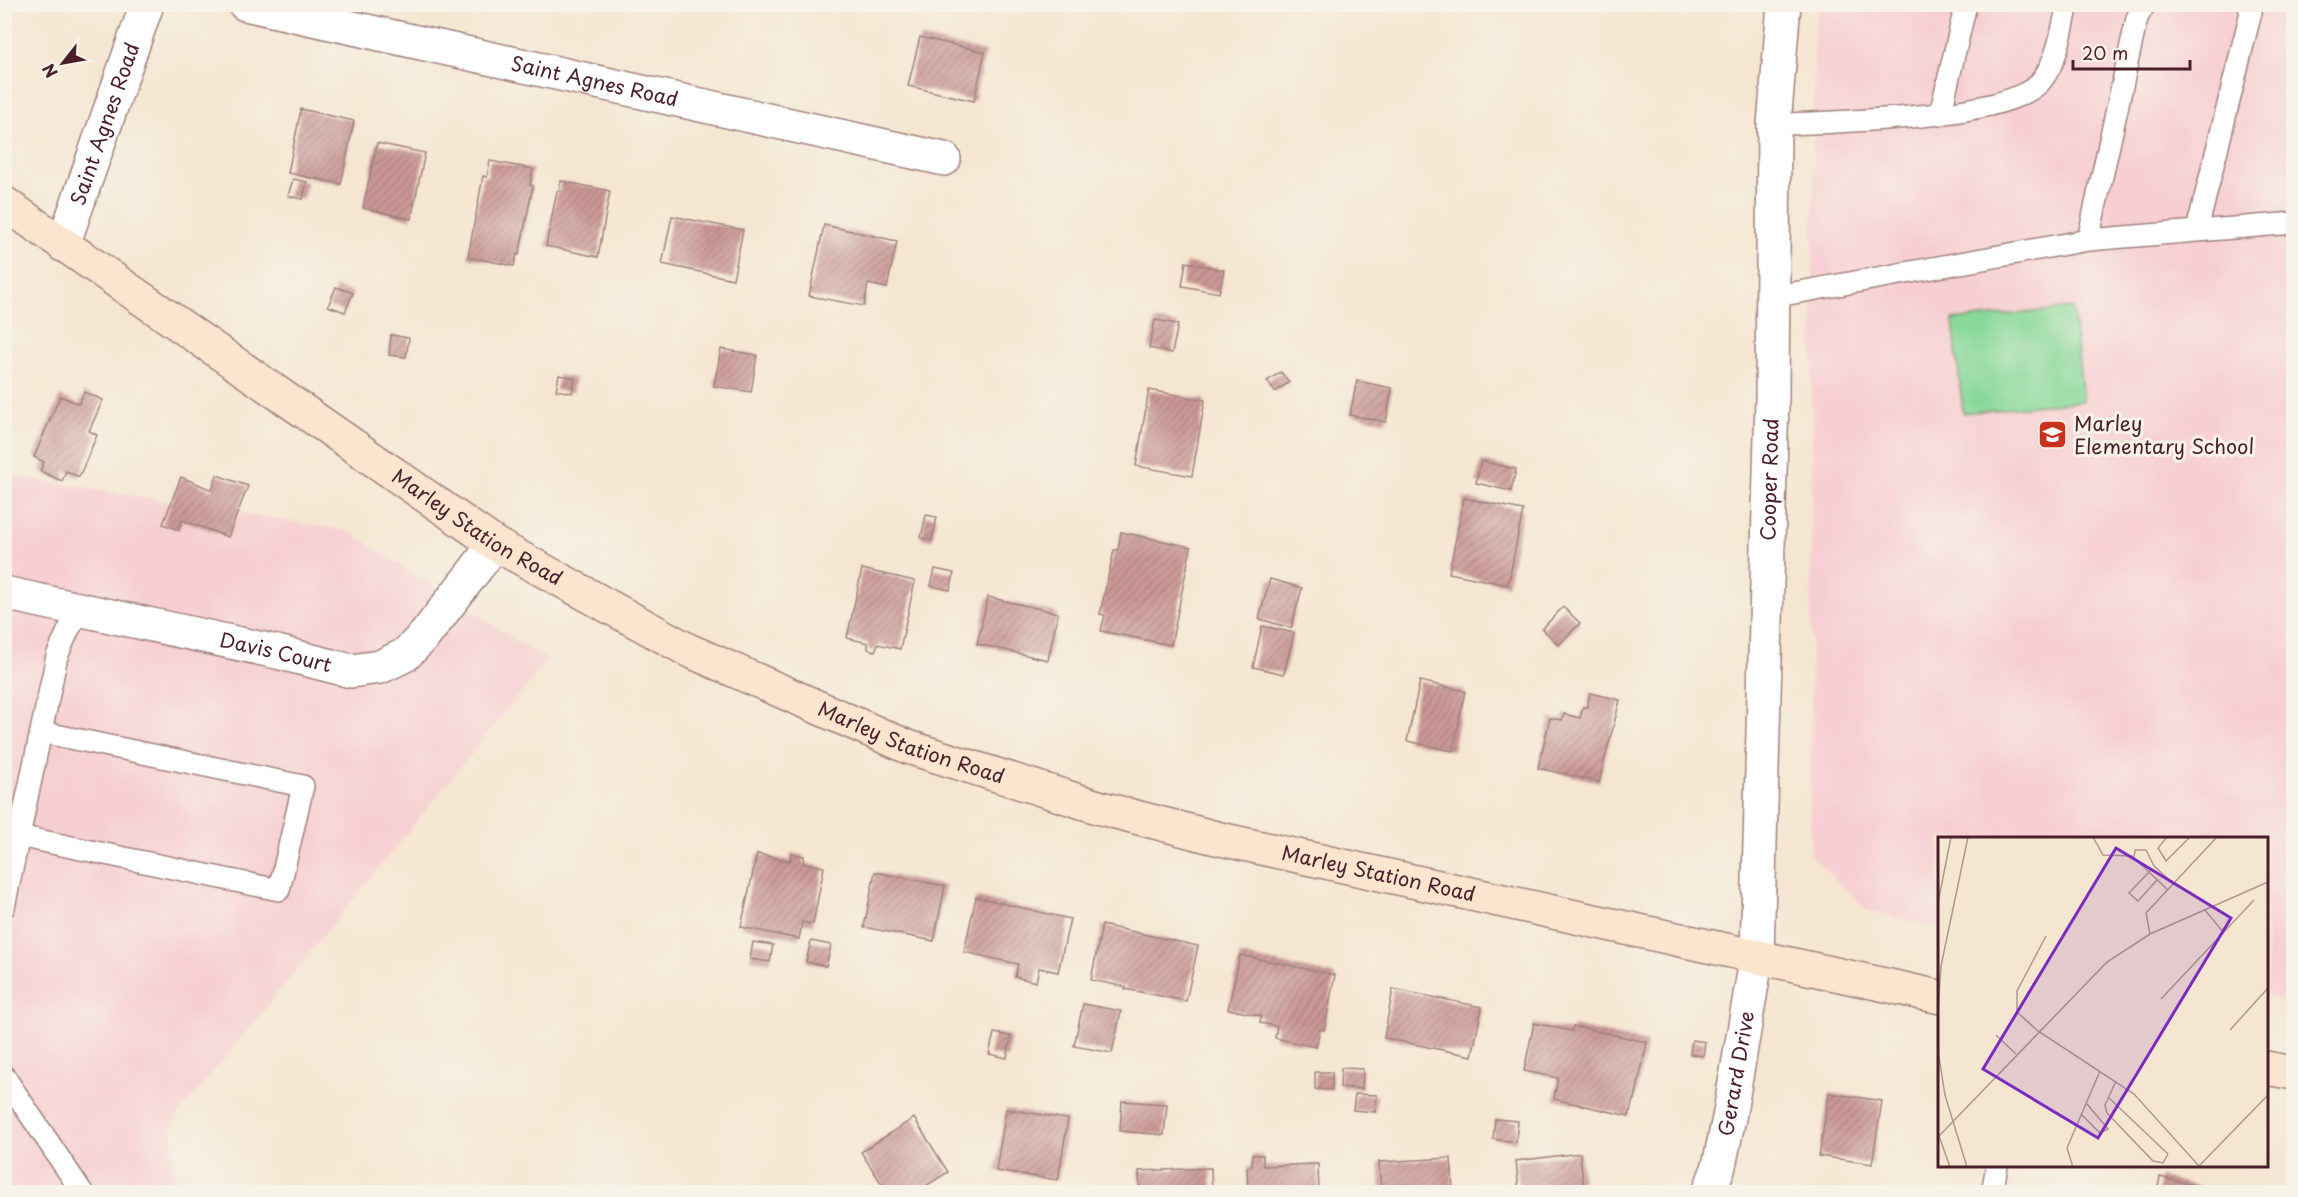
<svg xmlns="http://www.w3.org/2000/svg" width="2298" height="1197" viewBox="0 0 2298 1197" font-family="'Playpen Sans',sans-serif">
	<defs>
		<pattern id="building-hatch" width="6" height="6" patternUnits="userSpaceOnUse" patternTransform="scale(1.5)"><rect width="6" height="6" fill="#cb9997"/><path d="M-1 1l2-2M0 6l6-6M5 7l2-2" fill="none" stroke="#a77c7b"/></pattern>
	</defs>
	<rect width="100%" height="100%" fill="#f7f3e8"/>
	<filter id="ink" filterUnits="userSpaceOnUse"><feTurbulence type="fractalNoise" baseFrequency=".0167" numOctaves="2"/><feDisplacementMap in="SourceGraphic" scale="12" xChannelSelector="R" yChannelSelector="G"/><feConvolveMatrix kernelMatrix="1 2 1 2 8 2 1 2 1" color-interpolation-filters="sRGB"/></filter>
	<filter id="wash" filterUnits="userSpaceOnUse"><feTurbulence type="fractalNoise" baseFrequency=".008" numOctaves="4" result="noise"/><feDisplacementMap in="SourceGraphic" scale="24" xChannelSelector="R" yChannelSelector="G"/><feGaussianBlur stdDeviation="1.35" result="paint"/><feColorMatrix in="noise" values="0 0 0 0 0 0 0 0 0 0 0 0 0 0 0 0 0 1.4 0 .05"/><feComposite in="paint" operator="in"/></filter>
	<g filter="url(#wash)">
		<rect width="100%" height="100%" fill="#f5e6d1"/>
		<g fill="#f7cfd2">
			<polygon points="1819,5 2293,5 2293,1003 2267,997 2266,838 1940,838 1939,929 1868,911 1810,855 1814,32"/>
			<polygon points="4,475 348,531 547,660 172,1123 173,1192 5,1192"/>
		</g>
		<polygon fill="#87d899" stroke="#687c62" stroke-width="1.5" points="2073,308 2083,401 1963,413 1953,320"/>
		<g id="blocks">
			<g fill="url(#building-hatch)">
				<polygon points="920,37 985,52 974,101 908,86"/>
				<polygon points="301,109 354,121 341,184 288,173"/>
				<polygon points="377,143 425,153 411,219 363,208"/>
				<polygon points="490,161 533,169 530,185 533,186 519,255 517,254 514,266 468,257 483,176 487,177"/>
				<polygon points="293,179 307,182 303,199 288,196"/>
				<polygon points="561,181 610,191 598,257 546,246 557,191 559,191"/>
				<polygon points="672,216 743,230 733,279 662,264"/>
				<polygon points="824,225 897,241 887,288 868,284 864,306 809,296"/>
				<polygon points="1186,262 1224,270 1219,293 1182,286"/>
				<polygon points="336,287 353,293 345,312 328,306"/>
				<polygon points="1155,320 1178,324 1172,353 1149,348"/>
				<polygon points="391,335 409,338 406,357 389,355"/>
				<polygon points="721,349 757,355 751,392 714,386"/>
				<polygon points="1281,372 1289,382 1275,392 1267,381"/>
				<polygon points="559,375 575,378 572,393 556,390"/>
				<polygon points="1357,381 1392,388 1386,422 1350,415"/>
				<polygon points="1149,390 1205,400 1192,476 1136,466"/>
				<polygon points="84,392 103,400 89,431 97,435 79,477 66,471 62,481 40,471 44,462 34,457 60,396 79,404"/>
				<polygon points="1481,461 1516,469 1511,491 1476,483"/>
				<polygon points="217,475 248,486 228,537 182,520 179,530 163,524 181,477 212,490"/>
				<polygon points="1464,498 1523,510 1508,585 1449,573"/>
				<polygon points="926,515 937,517 932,540 921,538"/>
				<polygon points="1121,532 1191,547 1171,645 1101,631 1105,615 1100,614 1114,550 1118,550"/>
				<polygon points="862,569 915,581 900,649 878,644 875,651 868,649 868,643 847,638"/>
				<polygon points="935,569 954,573 950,590 931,586"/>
				<polygon points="1270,579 1302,588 1291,628 1259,619"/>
				<polygon points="988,597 1058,613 1048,660 977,644"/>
				<polygon points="1563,607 1580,623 1559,645 1542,629"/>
				<polygon points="1262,626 1294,633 1284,674 1253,667"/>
				<polygon points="1420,681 1465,691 1453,751 1407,741"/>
				<polygon points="1590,693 1620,700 1599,782 1538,768 1550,718 1562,720 1564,714 1580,718 1583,707 1587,707"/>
				<polygon points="791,853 804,856 803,863 824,867 813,924 802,922 799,939 741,927 757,854 790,861"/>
				<polygon points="875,872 945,886 934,941 864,927"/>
				<polygon points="976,897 1070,919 1058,972 1039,968 1036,982 1015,977 1018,964 964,952"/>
				<polygon points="1102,925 1198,946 1186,1001 1125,989 1126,987 1091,980"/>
				<polygon points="811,941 831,945 826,966 806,962"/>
				<polygon points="753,942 773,945 770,962 750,959"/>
				<polygon points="1240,955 1335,975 1324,1030 1320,1029 1316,1047 1275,1038 1277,1026 1260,1023 1261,1016 1228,1009"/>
				<polygon points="1393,989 1482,1007 1472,1056 1384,1038"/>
				<polygon points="1083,1004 1121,1011 1112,1053 1074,1046"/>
				<polygon points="1534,1023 1572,1031 1573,1026 1647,1042 1635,1100 1633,1099 1629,1116 1554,1099 1558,1078 1524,1071"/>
				<polygon points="994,1033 1011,1036 1007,1058 989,1054"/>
				<polygon points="1692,1040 1705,1042 1703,1056 1690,1054"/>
				<polygon points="1341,1068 1363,1069 1362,1089 1340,1087"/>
				<polygon points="1315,1072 1332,1072 1332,1090 1315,1089"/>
				<polygon points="1829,1093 1882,1101 1872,1164 1819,1156"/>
				<polygon points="1355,1094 1377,1095 1375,1112 1353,1110"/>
				<polygon points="1122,1101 1167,1104 1164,1135 1120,1131"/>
				<polygon points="1006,1109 1068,1119 1058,1180 996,1171"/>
				<polygon points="914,1118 948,1172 916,1192 887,1192 861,1152"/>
				<polygon points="1495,1119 1518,1121 1516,1142 1493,1139"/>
				<polygon points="1580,1153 1584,1192 1519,1192 1516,1161"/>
				<polygon points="1252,1155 1263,1155 1263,1166 1318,1164 1319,1192 1248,1192 1247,1167 1252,1166"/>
				<polygon points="1451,1158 1453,1192 1381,1192 1379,1162"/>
				<polygon points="1211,1168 1212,1192 1140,1192 1139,1171"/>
				<polygon points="2160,1177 2215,1190 2214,1192 2157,1192"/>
			</g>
		</g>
	</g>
	<g filter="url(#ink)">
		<use href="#blocks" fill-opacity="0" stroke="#a0827e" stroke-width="1.5"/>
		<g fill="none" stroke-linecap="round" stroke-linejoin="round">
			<defs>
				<g id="lane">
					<polyline points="1940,115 1966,4"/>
					<path d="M1774,125C1828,121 2009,121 2041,81C2058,60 2062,30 2068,4"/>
					<polyline points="2197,230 2251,12 2248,4"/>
					<polyline points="2088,240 2137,18 2145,4"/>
					<polyline points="1772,297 2088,240 2294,223"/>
					<polyline points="4,833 279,890 303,786 41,732"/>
					<polyline points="4,907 57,656 68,631 81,609"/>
					<polyline points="4,1076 82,1192"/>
					<polyline points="1992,1192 1997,1166"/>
				</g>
				<g id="street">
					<path id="s1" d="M245,4L944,159"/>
					<path id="s2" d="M63,245L147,4"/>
					<path id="s3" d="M4,593L277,652L351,671L380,667L405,655L425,635L495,544"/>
					<path id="s4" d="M1709,1192L1719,1166L1729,1118L1757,955L1772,398L1774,125L1784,4"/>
				</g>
				<g id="secondary">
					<path id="s5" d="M4,203L495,544L688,650L908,747L1101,808L1216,838L1940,997"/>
					<polyline points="2266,1068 2294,1073"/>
				</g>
			</defs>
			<use href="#lane" stroke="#a0827e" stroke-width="24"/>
			<use href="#street" stroke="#a0827e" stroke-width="36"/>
			<use href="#secondary" stroke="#a0827e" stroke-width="36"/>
			<use href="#lane" stroke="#fff" stroke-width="21"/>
			<use href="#street" stroke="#fff" stroke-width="33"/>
			<use href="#secondary" stroke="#fbe5cf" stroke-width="33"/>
		</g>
	</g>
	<defs>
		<symbol id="school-square" viewBox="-11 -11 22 22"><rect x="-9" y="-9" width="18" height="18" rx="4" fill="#c8321e" stroke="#f7f3e8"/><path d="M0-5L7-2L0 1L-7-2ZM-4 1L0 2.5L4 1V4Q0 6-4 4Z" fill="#fff"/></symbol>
	</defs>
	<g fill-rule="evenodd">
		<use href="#school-square" x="2036" y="418" width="33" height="33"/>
	</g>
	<g text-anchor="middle" stroke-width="6" stroke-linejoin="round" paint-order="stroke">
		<g font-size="20" fill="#4a1f2b" stroke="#f7f3e8">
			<text dy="7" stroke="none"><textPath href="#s1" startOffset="358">Saint Agnes Road</textPath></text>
			<text dy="7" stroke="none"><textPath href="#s2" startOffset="128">Saint Agnes Road</textPath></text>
			<text dy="7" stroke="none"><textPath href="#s4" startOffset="718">Cooper Road</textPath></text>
			<text dy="7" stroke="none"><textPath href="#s5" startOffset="574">Marley Station Road</textPath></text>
			<text dy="7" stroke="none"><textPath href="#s3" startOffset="278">Davis Court</textPath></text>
			<text dy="7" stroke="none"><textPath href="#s5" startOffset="1060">Marley Station Road</textPath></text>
			<text dy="7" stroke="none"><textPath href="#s5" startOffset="1546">Marley Station Road</textPath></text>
			<text dy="7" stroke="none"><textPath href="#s4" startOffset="122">Gerard Drive</textPath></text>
		</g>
		<g font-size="20" fill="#4a1f2b" stroke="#f7f3e8" text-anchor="start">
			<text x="2074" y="431">Marley<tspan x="2074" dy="23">Elementary School</tspan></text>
		</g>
	</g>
	<g transform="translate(1938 837)">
		<rect width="330" height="330" fill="#f5e6d1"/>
		<path fill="none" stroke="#b1968f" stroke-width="1.5" d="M155,0L165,18L195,19M229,0L220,11L228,24L252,0M214,32L191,56L200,64L220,42M230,53L196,21L197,13H208L216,29L236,47M0,66L13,0M266,72L286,96M212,97L208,76L279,0M108,99L79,154V175L100,194L196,257L261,329M223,162L316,63M292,193L330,151M58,198L78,217M178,244L167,268L169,276L215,324L225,326L230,317M170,260L230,317M144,278L162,296L170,292L149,267M0,296L12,330M0,300L169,125L212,97L330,45M29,330L7,258L0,214V174L3,129L30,0M135,330L129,311L162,234M260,330L330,258"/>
		<path fill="#7b2cbf" fill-opacity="0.15" stroke="#7b2cbf" stroke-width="3" d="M178,11L293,81L160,301L45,232Z"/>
		<rect width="330" height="330" fill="none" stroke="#4a1f2b" stroke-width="3"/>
	</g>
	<rect width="2298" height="1197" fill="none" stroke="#f7f3e8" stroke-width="24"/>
	<g transform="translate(63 63) rotate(239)" stroke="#f7f3e8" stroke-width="4.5" paint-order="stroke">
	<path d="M0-4.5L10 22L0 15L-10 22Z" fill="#4a1f2b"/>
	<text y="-9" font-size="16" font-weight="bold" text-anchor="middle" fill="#4a1f2b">N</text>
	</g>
	<path d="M2073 60v9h117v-9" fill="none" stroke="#4a1f2b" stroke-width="3"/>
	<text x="2082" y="60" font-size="18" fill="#4a1f2b" stroke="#f7f3e8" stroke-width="4.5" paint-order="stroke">20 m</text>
</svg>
